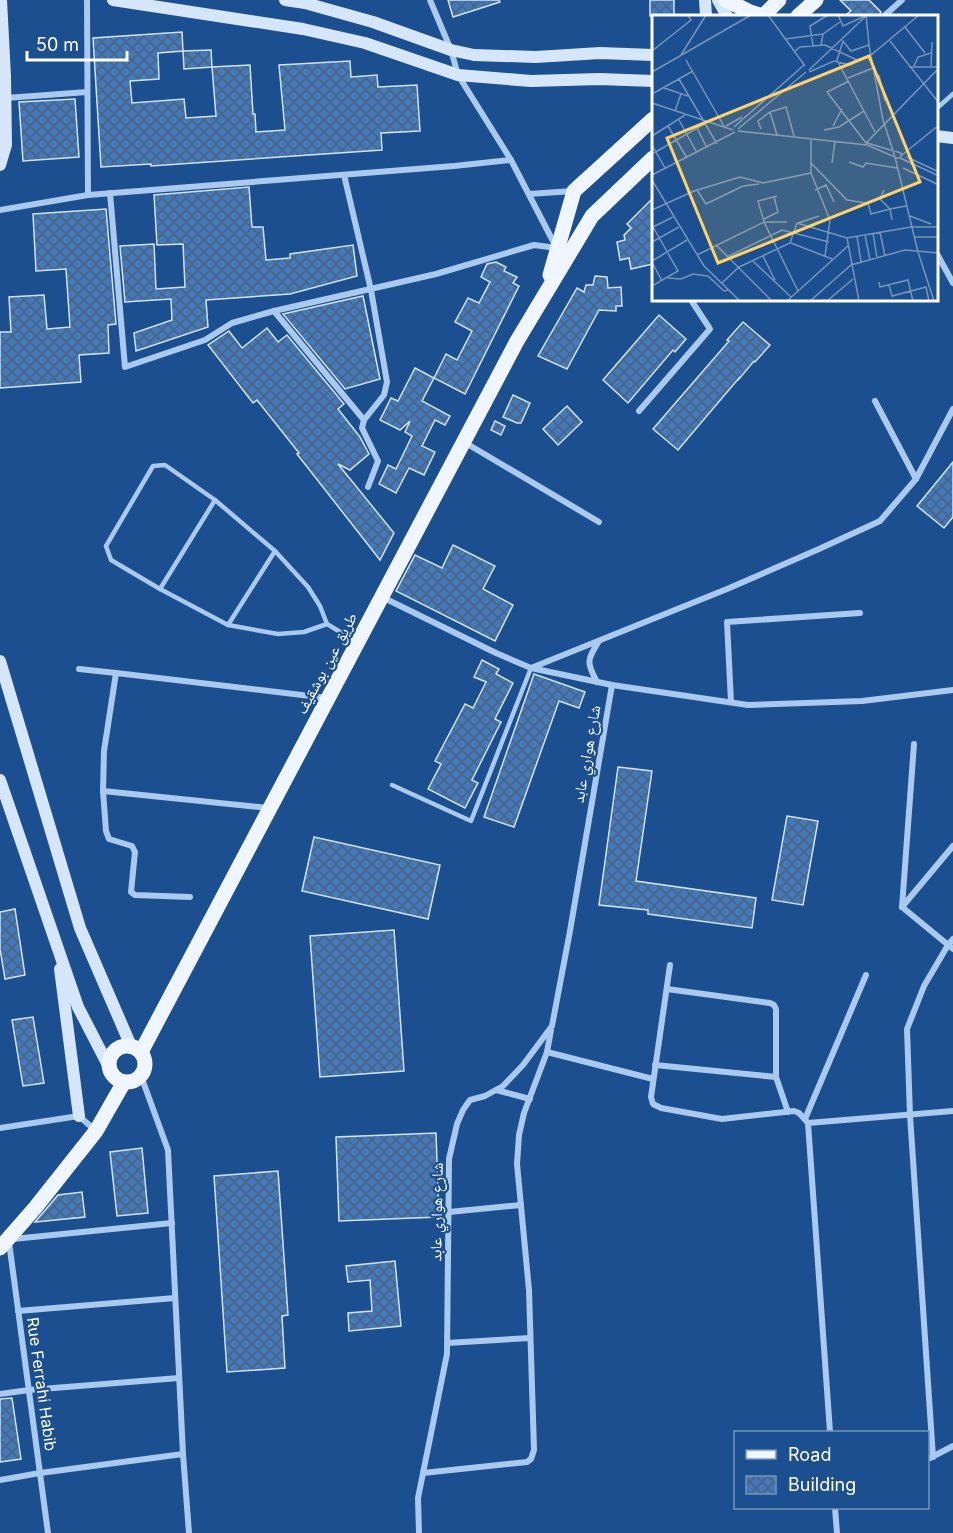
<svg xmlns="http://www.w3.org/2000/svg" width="953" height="1533" viewBox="0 0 953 1533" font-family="Inter,'Noto Naskh Arabic',sans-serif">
	<defs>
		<pattern id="building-cross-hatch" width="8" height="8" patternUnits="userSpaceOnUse" patternTransform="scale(1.5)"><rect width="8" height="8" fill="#4478b7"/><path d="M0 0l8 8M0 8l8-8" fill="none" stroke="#486282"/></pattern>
	</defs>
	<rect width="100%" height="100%" fill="#1b4f8f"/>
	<g fill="url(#building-cross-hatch)" stroke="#cfe3fa" stroke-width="1.5">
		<polygon points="448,0 499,0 500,2 453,17"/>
		<rect x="650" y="0" width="24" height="16"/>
		<polygon points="840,0 869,0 881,12 879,16 844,16 851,11"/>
		<polygon points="182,32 183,51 158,53 159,79 130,81 132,103 184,99 186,118 216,116 212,67 250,65 253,114 255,114 256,132 285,130 279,65 350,61 351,77 377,75 378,87 417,85 420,131 381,133 382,150 151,166 151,164 101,167 93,38"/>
		<polygon points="211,50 212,67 184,69 183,51"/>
		<polygon points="75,99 79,157 23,161 19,102"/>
		<polygon points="249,187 252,227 263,227 266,260 290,258 290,254 353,245 357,276 290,294 206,300 208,327 136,351 134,333 172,320 171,299 125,302 120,246 154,244 156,289 185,287 183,244 157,245 154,195"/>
		<polygon points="653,198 653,241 652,242 653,264 631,269 629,258 620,260 617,242 625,240 624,235 631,228 627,224"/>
		<polygon points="106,209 116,324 108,325 109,353 79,355 81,382 0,388 0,332 11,332 9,297 44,295 47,329 70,327 66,269 36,271 33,214"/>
		<polygon points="496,262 506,267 504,271 517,277 513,283 519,286 465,394 434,378 446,354 457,360 472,331 455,322 468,298 479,303 490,282 481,277 487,264"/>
		<polygon points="595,276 607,277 608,288 621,287 622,306 616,306 616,311 599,310 567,369 538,356 577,288 584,292 586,285 593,285"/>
		<polygon points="363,296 380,379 345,389 283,314"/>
		<polygon points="659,315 686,339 675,352 673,350 628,403 603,380"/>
		<polygon points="743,322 770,345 755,362 754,361 739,379 739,378 678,450 653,429 729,341 727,340"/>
		<polygon points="267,328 278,342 287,335 344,404 338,409 360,437 369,454 350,470 338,464 394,533 380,560 297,454 299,453 257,400 253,403 208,345 229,331 242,348"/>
		<polygon points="415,368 434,378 422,401 450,416 445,425 435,420 422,446 435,452 424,475 409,468 396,493 379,484 388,465 396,469 412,436 405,432 410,421 400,430 380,420 391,398 398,401"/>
		<polygon points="513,395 530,403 521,423 517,423 503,417"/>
		<polygon points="567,406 582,422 558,445 543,429"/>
		<polygon points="495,421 505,426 501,435 491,430"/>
		<polygon points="953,462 953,517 944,528 917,506"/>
		<polygon points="453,545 495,566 483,589 513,605 495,641 396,591 415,555 442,568"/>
		<polygon points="482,660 499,669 496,674 513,683 495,719 501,722 472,780 478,783 465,808 428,789 441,764 435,761 465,704 473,708 486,682 474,677"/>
		<polygon points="534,674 585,692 579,708 559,701 514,827 484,817"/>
		<polygon points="618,767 652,771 636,881 756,898 752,928 648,914 648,910 599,905"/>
		<polygon points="787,816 818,821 803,905 772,900"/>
		<polygon points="314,837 440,865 428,919 302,891"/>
		<polygon points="15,909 25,975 5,979 0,949 0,912"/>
		<polygon points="394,930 404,1071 320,1077 310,936"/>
		<polygon points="33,1017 44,1083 23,1086 12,1020"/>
		<polygon points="436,1133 439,1217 339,1221 336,1137"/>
		<polygon points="142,1148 148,1213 117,1216 110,1152"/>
		<polygon points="278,1171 288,1315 282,1316 285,1368 227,1372 214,1176"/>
		<polygon points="82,1192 85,1217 35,1222 58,1195"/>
		<polygon points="395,1261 401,1326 349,1331 348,1313 372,1311 370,1280 348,1282 346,1266"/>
		<polygon points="12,1398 21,1459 0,1462 0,1399"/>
	</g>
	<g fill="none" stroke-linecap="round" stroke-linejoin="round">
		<g stroke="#a9c9ee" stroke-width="4.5">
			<polyline points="936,109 953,94"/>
			<polyline points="160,589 215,500"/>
			<polyline points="327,624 304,632 278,634 228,625 160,589 111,560 106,546 153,466 165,465 215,500 275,551 308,587 320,606 327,624 355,641"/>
			<polyline points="228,625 275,551"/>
			<polyline points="392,785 471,821 531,668"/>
		</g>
		<g stroke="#a9c9ee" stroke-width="6">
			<polyline points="87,0 88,195"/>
			<polyline points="430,0 451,50 458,75 511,160 555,245"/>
			<polyline points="884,16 902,0"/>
			<polyline points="6,98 87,92"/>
			<polyline points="344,175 371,290 387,382 384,395 364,420 362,428 378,461 368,487"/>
			<polyline points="110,193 125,367 205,340 232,323 274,311 436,274 534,245 557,248"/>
			<polyline points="529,194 573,191"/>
			<polyline points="0,210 88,195 454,166 511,160"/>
			<polyline points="936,252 953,283"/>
			<polyline points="274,311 364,420"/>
			<polyline points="875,401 916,479"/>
			<polyline points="639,411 710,329 691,300"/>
			<polyline points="464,442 599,522"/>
			<polyline points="382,597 496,653 531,668 612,685 748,705 862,701 953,690"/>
			<polyline points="531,668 727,589 819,549 880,521 916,479 953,409"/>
			<polyline points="79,669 116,673"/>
			<path d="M597,682C586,662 587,660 599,641"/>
			<polyline points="731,702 727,622 860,613"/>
			<polyline points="103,791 106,831 109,839 132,846 135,852 131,892 135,895 190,897"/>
			<polyline points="269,808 103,791 104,751 116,673 327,698"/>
			<polyline points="902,907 914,744"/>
			<polyline points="902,907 953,846"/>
			<polyline points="902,907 953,949"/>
			<polyline points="670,965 651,1097 653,1104 661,1108 722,1119 794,1111 799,1113 808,1123"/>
			<polyline points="667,989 770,1003 774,1005 776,1009 776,1077 788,1112"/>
			<polyline points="547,1052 653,1079"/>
			<polyline points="655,1065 776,1077"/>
			<polyline points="141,1076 168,1150 183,1454 189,1533"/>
			<polyline points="496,1090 530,1099"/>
			<polyline points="805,1119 866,975"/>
			<polyline points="0,1128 79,1116 96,1131"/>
			<polyline points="449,1212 521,1205"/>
			<polyline points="13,1239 172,1223"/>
			<polyline points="9,1242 48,1533"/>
			<polyline points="18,1311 175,1298"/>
			<polyline points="447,1343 530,1338"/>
			<polyline points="0,1394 29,1390 179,1378"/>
			<polyline points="830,1432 808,1123 953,1111"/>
			<polyline points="933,1457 910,1115 907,1029 924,986 948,945 953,939"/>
			<polyline points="928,1459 953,1446"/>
			<polyline points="423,1473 527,1462 531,1459 534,1450 529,1290 517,1164 519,1135 524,1113 547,1052 551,1030"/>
			<polyline points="0,1480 40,1473 183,1454"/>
			<polyline points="835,1508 837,1533"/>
			<polyline points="419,1533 418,1498 447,1354 449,1159 457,1124 463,1110 470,1100 485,1096 503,1086 523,1065 552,1026 570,931 612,685"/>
		</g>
		<g stroke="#d6e6fa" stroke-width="12">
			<polyline points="113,0 303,29 365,43 458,75 531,81 600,79 653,81"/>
			<polyline points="285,0 305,3 373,22 451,50 474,55 536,57 600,53 653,55"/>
			<polyline points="705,0 706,16"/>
			<polyline points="718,0 727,16"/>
			<polyline points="936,136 953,138"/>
			<polyline points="0,165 6,145 5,76 1,0"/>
			<polyline points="0,661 80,928 131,1046"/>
			<polyline points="0,780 78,1007 109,1067"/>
			<polyline points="60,969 79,1116"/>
		</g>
		<g stroke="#f0f6ff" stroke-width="15">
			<polyline points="726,0 750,12 763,16 779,0"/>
			<polyline points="798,16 816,0"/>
			<polyline points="550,275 574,191 653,119"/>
			<circle cx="127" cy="1064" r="18"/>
			<polyline points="141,1052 517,341 592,216 653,158"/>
			<polyline points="0,1248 35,1208 96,1131 124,1082"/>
		</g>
	</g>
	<g text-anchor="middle" stroke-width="4.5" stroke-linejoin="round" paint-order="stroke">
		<g font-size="16" fill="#fff" stroke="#1b4f8f">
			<text transform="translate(326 663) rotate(-62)" y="6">طريق عين بوشقيف</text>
			<text transform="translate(586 754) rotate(-80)" y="6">شارع هواري عابد</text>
			<text transform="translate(436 1212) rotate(-89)" y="6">شارع هواري عابد</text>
			<text transform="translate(42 1384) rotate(82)" y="6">Rue Ferrahi Habib</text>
		</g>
	</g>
	<g transform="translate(652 15)">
		<rect width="286" height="286" fill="#1b4f8f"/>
		<path fill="none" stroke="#7695bc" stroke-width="1.5" d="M116,0L153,51M186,0L191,11L213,1M218,0H214L217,30L231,105L243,142M253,12L273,38M133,24L171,19M238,26L287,88M169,30L171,19L188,7M217,30L199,36L191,26L185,45L223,117M161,31L158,11L176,0M0,36L39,5L36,0M142,37L148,32L173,30L205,45M29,40L54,0M34,45L73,113M262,51L266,42L279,38M279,51L280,27M257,52H287M157,55L213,2M0,57L99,0M157,57L182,46L198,50L219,40L267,0M227,60L233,86M196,63L221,53M27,64L65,129M197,66L175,77L214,128L287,53M12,73L36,81M0,79L41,56M0,88L81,115M23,96L29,79M27,105L45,138M16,111L35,143M74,111L90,102M181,111L190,94M82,112L152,50M45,113L55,133M86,114L154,57M109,114L106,106L118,97M172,115L187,112L212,96M86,116L215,130L243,142L266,237L282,286M125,120L118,97L134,92L142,121M0,121L33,100M159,124V158L178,205L173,241M215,128L249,138V143H244M0,130L13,153M0,139L54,108M250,140L287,110M255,142L287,157M248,143L287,161M158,147L195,185L214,188L228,184L232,175M197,147L211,152L214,148L245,153M180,148L183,126M251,153L287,170M0,160L83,117M0,165L52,251L88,286M45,175L54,189L91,171L107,169M163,175L174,170L182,187M228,184L238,194L254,191M216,188L219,199L238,194L240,205M0,195L42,176L88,162L111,168L159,158M258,201L279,209M112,204L126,197L122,182M112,207L106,186L125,181M112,207H135M145,208L195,223L259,212H287M146,208L167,201M0,210L26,256L0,271M1,212L21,202M228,217L233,241M221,218L225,243M213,220L218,245M205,221L209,247M262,222H287M195,223L207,286M0,227L27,212M139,228L180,244M64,230L120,286M45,240L112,207L146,276M111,241L123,265M75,242L130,215L177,227M0,246L35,225M101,246L139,282M0,247L10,266M16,263L29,264L41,259L56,261L72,276L76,275M227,267L228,272L256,265L261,286M70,268L87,252L138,228L145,208M237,270L240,281L274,272L277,286M135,286L197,230M158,286L199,250L253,235L287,238M175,286L201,264"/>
		<path fill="#ffd166" fill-opacity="0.15" stroke="#ffd166" stroke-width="3" d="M217,41L268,167L66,248L15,123Z"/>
		<rect width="286" height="286" fill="none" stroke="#fff" stroke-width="3"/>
	</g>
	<rect x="734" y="1431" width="195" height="78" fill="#1b4f8f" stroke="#7695bc" stroke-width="1.5"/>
	<rect x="746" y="1450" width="30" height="9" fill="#f0f6ff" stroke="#7695bc" stroke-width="1.5"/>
	<text x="788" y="1461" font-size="18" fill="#ffffff">Road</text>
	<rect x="746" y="1476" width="30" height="18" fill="url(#building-cross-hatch)" stroke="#7695bc" stroke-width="1.5"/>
	<text x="788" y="1491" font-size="18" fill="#ffffff">Building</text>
	<path d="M27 51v9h100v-9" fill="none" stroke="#ffffff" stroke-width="3"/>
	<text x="36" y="51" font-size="18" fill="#ffffff" stroke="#1b4f8f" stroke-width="4.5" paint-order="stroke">50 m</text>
</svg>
